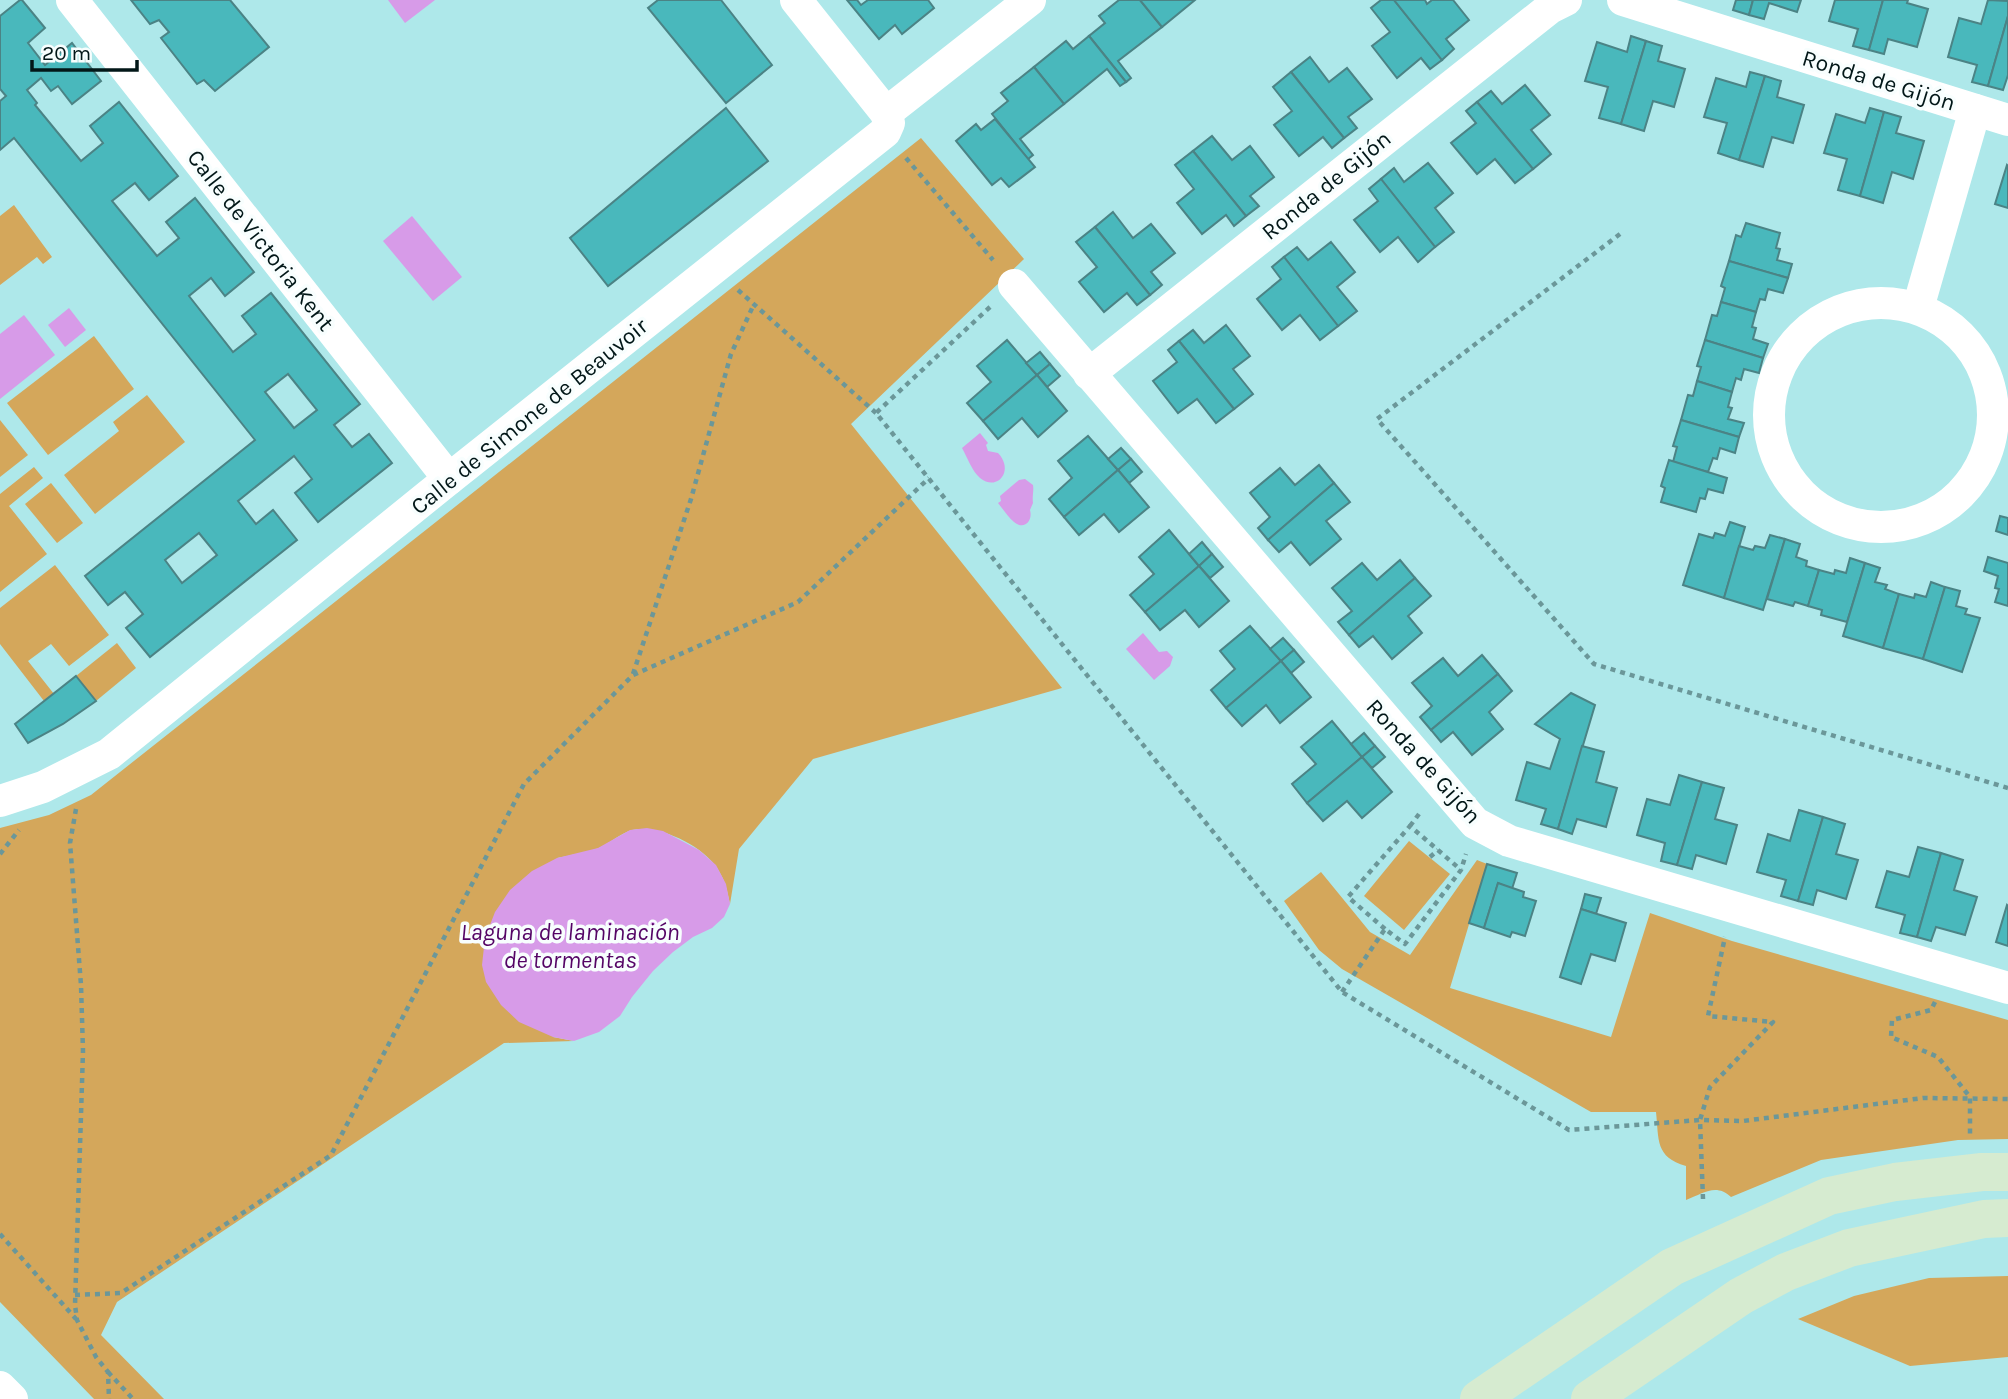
<svg xmlns="http://www.w3.org/2000/svg" width="2008" height="1399" viewBox="0 0 2008 1399" font-family="Karla,sans-serif">
	<rect width="100%" height="100%" fill="#aee8ea"/>
	<g fill="#d4a75b">
		<path d="M921,138L1024,259L851,424L1062,688L813,759L739,849L730,904C727,890 725,880 717,868C703,846 659,824 632,830C621,833 610,843 599,848C586,853 571,855 557,858L553,1037L574,1041L504,1043L117,1302L101,1335L164,1399H94L0,1302V828L49,815L91,795Z"/>
		<polygon points="14,205 52,257 43,264 37,257 0,285 0,216"/>
		<polygon points="94,336 134,389 48,455 7,403"/>
		<polygon points="147,395 185,442 95,514 64,475 119,431 113,422"/>
		<polygon points="0,420 28,455 0,477"/>
		<polygon points="34,467 43,478 9,506 47,554 0,592 0,494"/>
		<polygon points="51,483 83,523 57,543 25,504"/>
		<polygon points="55,565 109,635 69,666 51,644 28,661 54,694 44,701 0,644 0,608"/>
		<polygon points="117,643 136,668 96,701 76,676"/>
		<polygon points="1409,841 1450,874 1404,930 1364,896"/>
		<path d="M1477,860L1487,864L1450,988L1611,1037L1650,913L1732,941L2008,1020V1139L1958,1140L1821,1160L1731,1197C1716,1183 1704,1193 1686,1200V1166C1655,1157 1659,1140 1656,1112H1591L1342,969L1319,950L1284,901L1321,872L1370,932L1410,955Z"/>
		<polygon points="2008,1276 2008,1357 1910,1366 1798,1319 1854,1296 1929,1278"/>
	</g>
	<g fill="#d79be8">
		<polygon points="388,0 435,0 405,23"/>
		<polygon points="412,216 462,277 433,301 383,241"/>
		<polygon points="69,308 86,330 65,347 48,325"/>
		<polygon points="24,315 55,355 0,399 0,334"/>
		<path d="M980,433L988,443L986,445L988,451L998,453C1015,471 997,492 980,478C972,471 967,457 962,448Z"/>
		<path d="M1025,479L1033,485C1034,491 1032,496 1033,503L1030,510C1033,520 1025,531 1014,522C1008,517 1003,509 998,503L1001,501L1000,496L1019,480Z"/>
		<polygon points="1143,633 1159,652 1167,651 1173,657 1170,666 1154,680 1126,649"/>
		<polygon points="647,828 663,831 699,850 716,865 726,884 730,904 724,917 712,928 693,937 673,952 653,971 632,997 620,1016 599,1032 574,1041 553,1037 519,1022 501,1005 486,982 482,965 485,938 495,912 510,890 532,871 557,858 598,848 630,830"/>
	</g>
	<g fill="#49b8bc" stroke="#4b8385" stroke-width="2" fill-rule="evenodd">
		<path d="M20,0H22L45,28L28,43L45,65L72,43L101,81L72,104L58,86L51,91L41,78L27,90L37,103L35,105L81,161L103,143L90,126L119,102L178,176L149,200L135,183L112,201L157,256L179,238L166,222L195,198L254,272L225,296L211,278L189,296L233,352L256,334L242,316L271,293L360,404L334,425L352,447L369,434L392,463L318,522L295,493L312,479L294,456L238,501L256,524L273,510L297,540L150,657L126,628L143,614L125,592L108,605L85,576L255,440L14,138L0,150V101L6,96L0,89V16ZM288,374L317,410L294,428L265,392ZM199,533L217,555L182,583L165,560Z"/>
		<polygon points="131,0 230,0 269,47 215,91 204,80 197,84 161,38 169,32 159,20 150,24"/>
		<polygon points="658,0 721,0 772,65 726,103 648,8"/>
		<polygon points="847,0 857,0 861,5 868,0 928,0 934,8 902,34 895,25 879,39"/>
		<polygon points="1119,0 1140,0 1162,27 1118,61 1131,78 1126,82 1089,36 1105,23 1099,16"/>
		<polygon points="1140,0 1195,0 1162,27"/>
		<polygon points="1381,0 1394,0 1442,60 1430,69 1421,58 1397,78 1372,46 1390,32 1371,8"/>
		<polygon points="1394,0 1425,0 1427,4 1432,0 1453,0 1469,20 1446,39 1454,49 1442,60"/>
		<polygon points="1736,0 1753,0 1749,15 1733,10"/>
		<polygon points="1753,0 1801,0 1797,12 1769,3 1764,19 1749,15"/>
		<polygon points="1835,0 1883,0 1869,50 1853,46 1858,29 1829,21"/>
		<polygon points="1883,0 1908,0 1907,3 1928,9 1917,47 1888,39 1884,54 1869,50"/>
		<polygon points="1988,0 2008,1 2008,16 1988,86 1972,82 1977,65 1948,57 1959,18 1981,24"/>
		<polygon points="2008,16 2008,75 2003,90 1988,86"/>
		<polygon points="1089,36 1126,82 1120,86 1107,69 1064,104 1034,67 1066,41 1073,49"/>
		<polygon points="1631,36 1646,41 1621,124 1599,118 1608,87 1585,81 1597,42 1627,52"/>
		<polygon points="1646,41 1662,46 1658,61 1685,69 1674,107 1653,101 1644,131 1621,124"/>
		<polygon points="1310,57 1329,82 1347,68 1372,99 1348,117 1357,128 1344,138 1291,72"/>
		<polygon points="1034,67 1064,104 1020,139 1033,155 1028,159 992,114 1008,101 1001,93"/>
		<polygon points="1291,72 1344,138 1332,148 1323,137 1299,156 1274,125 1292,111 1273,87"/>
		<polygon points="1750,72 1765,76 1739,160 1718,153 1727,123 1704,117 1716,78 1746,87"/>
		<polygon points="1765,76 1781,81 1777,97 1804,105 1793,143 1772,137 1763,167 1739,160"/>
		<polygon points="1525,85 1550,115 1531,130 1551,154 1533,169 1477,102 1491,91 1502,104"/>
		<polygon points="1477,102 1533,169 1515,183 1495,159 1477,174 1451,143 1476,123 1466,111"/>
		<polygon points="726,108 768,161 608,286 570,238"/>
		<polygon points="1870,108 1884,112 1860,196 1838,190 1847,159 1824,153 1836,114 1865,123"/>
		<polygon points="1884,112 1901,117 1896,133 1924,141 1913,179 1892,172 1883,203 1860,196"/>
		<polygon points="995,119 1035,167 1009,187 1001,178 992,185 956,141 976,124 981,130"/>
		<polygon points="1212,136 1232,160 1250,146 1274,177 1250,196 1259,206 1246,216 1193,151"/>
		<polygon points="1193,151 1246,216 1234,226 1226,215 1202,234 1177,203 1194,189 1175,165"/>
		<polygon points="1428,163 1453,193 1435,208 1454,232 1435,247 1381,179 1394,168 1404,182"/>
		<polygon points="2007,165 2008,166 2008,208 1995,204"/>
		<polygon points="1381,179 1435,247 1418,262 1398,237 1380,252 1354,220 1378,201 1369,189"/>
		<polygon points="1113,212 1133,238 1151,224 1175,253 1151,272 1162,285 1150,295 1095,227"/>
		<polygon points="1746,223 1780,233 1776,248 1780,249 1777,260 1792,264 1788,278 1729,261 1736,235 1741,237"/>
		<polygon points="1095,227 1150,295 1137,305 1127,293 1104,312 1079,282 1097,267 1076,242"/>
		<polygon points="1331,242 1355,272 1337,287 1357,311 1338,326 1284,257 1297,247 1308,260"/>
		<polygon points="1284,257 1338,326 1320,340 1300,315 1282,330 1257,299 1281,279 1272,267"/>
		<polygon points="1729,261 1788,278 1783,293 1768,289 1765,300 1760,299 1756,312 1721,302 1725,288 1721,286"/>
		<polygon points="1721,302 1756,312 1752,327 1756,328 1753,339 1768,344 1763,358 1705,340 1712,315 1717,316"/>
		<polygon points="1226,325 1250,356 1233,369 1253,394 1234,409 1179,341 1193,330 1204,343"/>
		<polygon points="1007,340 1037,375 983,421 967,403 991,382 977,366"/>
		<polygon points="1705,340 1763,358 1759,373 1744,369 1741,380 1736,378 1732,392 1697,381 1701,367 1697,366"/>
		<polygon points="1179,341 1234,409 1216,423 1197,399 1178,413 1153,381 1177,362 1168,350"/>
		<polygon points="1040,352 1050,364 1037,375 1026,363"/>
		<polygon points="1050,364 1060,376 1047,387 1037,375"/>
		<polygon points="1037,375 1067,411 1038,437 1022,418 998,439 983,421"/>
		<polygon points="1697,381 1732,392 1728,407 1732,408 1728,419 1744,423 1739,437 1681,420 1688,395 1693,396"/>
		<polygon points="1681,420 1739,437 1735,453 1720,448 1717,459 1713,458 1708,472 1673,462 1677,447 1673,446"/>
		<polygon points="1088,436 1118,470 1064,517 1049,499 1072,478 1058,461"/>
		<polygon points="1121,448 1131,459 1118,470 1108,459"/>
		<polygon points="1131,459 1142,472 1129,483 1118,470"/>
		<polygon points="1669,460 1727,478 1723,493 1708,489 1705,499 1700,498 1696,512 1661,502 1665,488 1661,486"/>
		<polygon points="1319,465 1334,483 1268,540 1258,528 1270,517 1250,493 1280,468 1295,485"/>
		<polygon points="1118,470 1149,507 1119,532 1104,514 1079,535 1064,517"/>
		<polygon points="1334,483 1350,502 1326,521 1341,539 1310,565 1291,542 1279,552 1268,540"/>
		<polygon points="2000,516 2008,518 2008,535 1996,531"/>
		<polygon points="1730,522 1745,527 1724,598 1683,585 1699,534 1713,538 1715,533 1725,536"/>
		<polygon points="1169,530 1199,566 1145,612 1130,595 1154,574 1139,557"/>
		<polygon points="1770,535 1785,539 1763,610 1724,598 1739,546 1753,550 1755,546 1765,548"/>
		<polygon points="1785,539 1800,544 1796,557 1807,561 1806,566 1819,570 1808,606 1795,602 1793,606 1767,599"/>
		<polygon points="1202,542 1212,554 1199,566 1189,554"/>
		<polygon points="1212,554 1223,567 1210,578 1199,566"/>
		<polygon points="1988,557 2008,563 2008,606 1995,602 1999,589 1995,588 1998,576 1984,571"/>
		<polygon points="1850,558 1865,563 1847,622 1821,615 1822,610 1808,606 1819,570 1834,574 1835,570 1846,573"/>
		<polygon points="1400,560 1415,578 1349,635 1338,622 1352,611 1332,588 1362,563 1377,580"/>
		<polygon points="1865,563 1880,568 1875,582 1887,585 1885,589 1899,594 1883,648 1843,636"/>
		<polygon points="1199,566 1229,601 1199,627 1185,610 1160,630 1145,612"/>
		<polygon points="1415,578 1431,596 1408,616 1422,633 1392,659 1373,636 1359,647 1349,635"/>
		<polygon points="1931,582 1945,587 1923,659 1883,648 1899,594 1914,598 1915,594 1926,597"/>
		<polygon points="1945,587 1960,591 1956,606 1967,609 1965,614 1980,618 1962,672 1923,659"/>
		<polygon points="1250,626 1281,661 1226,708 1211,690 1235,669 1220,651"/>
		<polygon points="1283,638 1294,650 1281,661 1270,649"/>
		<polygon points="1294,650 1304,662 1291,673 1281,661"/>
		<polygon points="1482,655 1498,674 1431,730 1420,717 1432,706 1412,683 1443,658 1458,676"/>
		<polygon points="1281,661 1311,697 1280,723 1266,705 1242,726 1226,708"/>
		<polygon points="1498,674 1512,691 1489,712 1503,729 1472,755 1453,732 1441,742 1431,730"/>
		<polygon points="76,676 96,701 63,724 28,743 15,724"/>
		<polygon points="1571,693 1595,705 1558,829 1541,824 1546,809 1516,800 1527,762 1550,769 1560,739 1535,724"/>
		<polygon points="1332,721 1362,757 1307,803 1292,784 1316,764 1301,747"/>
		<polygon points="1364,733 1375,746 1362,757 1351,744"/>
		<polygon points="1375,746 1385,757 1372,768 1362,757"/>
		<polygon points="1582,746 1604,752 1596,782 1617,788 1606,827 1577,819 1572,834 1558,829"/>
		<polygon points="1362,757 1392,792 1362,818 1347,801 1323,821 1307,803"/>
		<polygon points="1679,775 1702,782 1677,865 1661,861 1665,843 1637,835 1647,799 1670,805"/>
		<polygon points="1702,782 1724,788 1715,819 1737,825 1726,864 1696,855 1692,869 1677,865"/>
		<polygon points="1799,810 1823,817 1798,901 1781,896 1786,880 1757,872 1768,834 1790,841"/>
		<polygon points="1823,817 1845,824 1836,854 1858,860 1846,899 1817,890 1813,905 1798,901"/>
		<polygon points="1918,847 1941,853 1917,937 1900,933 1905,915 1876,907 1887,871 1909,877"/>
		<polygon points="1941,853 1963,860 1954,890 1977,897 1965,935 1936,927 1931,941 1917,937"/>
		<polygon points="1487,864 1517,873 1512,889 1498,883 1484,928 1469,923"/>
		<polygon points="1498,883 1524,892 1523,897 1536,901 1525,936 1512,932 1510,937 1484,928"/>
		<polygon points="1585,894 1601,898 1596,914 1581,909"/>
		<polygon points="2007,905 2008,906 2008,946 1996,942"/>
		<polygon points="1581,909 1626,923 1615,961 1591,954 1581,984 1560,977"/>
	</g>
	<g fill="none" stroke-linecap="round" stroke-linejoin="round">
		<g stroke="#6b9799" stroke-width="4.5" stroke-dasharray="5 5" stroke-linecap="butt">
			<polyline points="906,158 993,260"/>
			<polyline points="1620,234 1377,419 1594,664 2008,788"/>
			<polyline points="738,290 876,413"/>
			<polyline points="990,307 876,413 1342,992 1569,1130 1700,1120 1743,1121 1923,1098 2008,1099"/>
			<polyline points="633,674 691,499 731,354 754,304"/>
			<polyline points="76,809 70,843 81,985 83,1051 75,1305 77,1320 96,1357 108,1372 109,1399"/>
			<polyline points="1410,826 1422,810"/>
			<polyline points="0,854 19,830"/>
			<polyline points="1430,857 1438,850"/>
			<polyline points="1385,929 1348,897 1410,826 1461,870"/>
			<polyline points="1342,992 1385,929 1405,944 1461,870 1466,854"/>
			<polyline points="1935,1002 1931,1010 1892,1020 1891,1037 1938,1057 1970,1097 1970,1136"/>
			<polyline points="1703,1199 1700,1120 1710,1087 1773,1022 1708,1016 1725,937"/>
			<polyline points="0,1234 76,1319"/>
			<polyline points="75,1295 121,1293 331,1155 524,784 633,675 798,602 929,478"/>
			<polyline points="108,1372 133,1399"/>
		</g>
		<g stroke="#fff" stroke-width="32">
			<polyline points="72,0 449,479"/>
			<polyline points="1623,0 2008,120"/>
			<polyline points="886,113 1030,0"/>
			<polyline points="1014,285 1475,823 1509,841 2008,988"/>
			<circle cx="1881" cy="415" r="112"/>
			<polyline points="1918,308 1975,110"/>
			<polyline points="1089,374 1550,8 1566,0"/>
			<polyline points="0,801 43,787 109,754 449,479 885,132 889,123 886,113 796,0"/>
			<polyline points="0,1387 12,1399"/>
		</g>
		<g stroke="#d6ebd0" stroke-width="38">
			<polyline points="1479,1399 1672,1267 1829,1196 1895,1182 1982,1172 2008,1172"/>
			<polyline points="1590,1399 1741,1296 1786,1272 1849,1248 1984,1219 2008,1218"/>
		</g>
	</g>
	<g text-anchor="middle" stroke-width="7" stroke-linejoin="round" paint-order="stroke">
		<g font-size="23" fill="#021718" stroke="#f8fefe">
			<text transform="translate(1879 80) rotate(17)" y="8">Ronda de Gijón</text>
			<text transform="translate(1326 185) rotate(-39)" y="8">Ronda de Gijón</text>
			<text transform="translate(261 240) rotate(52)" y="8">Calle de Victoria Kent</text>
			<text transform="translate(529 416) rotate(-39)" y="8">Calle de Simone de Beauvoir</text>
			<text transform="translate(1424 761) rotate(48)" y="8">Ronda de Gijón</text>
		</g>
		<g font-size="24" font-style="italic" fill="#540465" stroke="#f8fefe">
			<text x="570" y="940">Laguna de laminación<tspan x="570" dy="28">de tormentas</tspan></text>
		</g>
	</g>
	<path d="M32 60v10h105v-10" fill="none" stroke="#021718" stroke-width="3.5"/>
	<text x="42" y="60" font-size="21" fill="#021718" stroke="#f8fefe" stroke-width="5" paint-order="stroke">20 m</text>
</svg>
